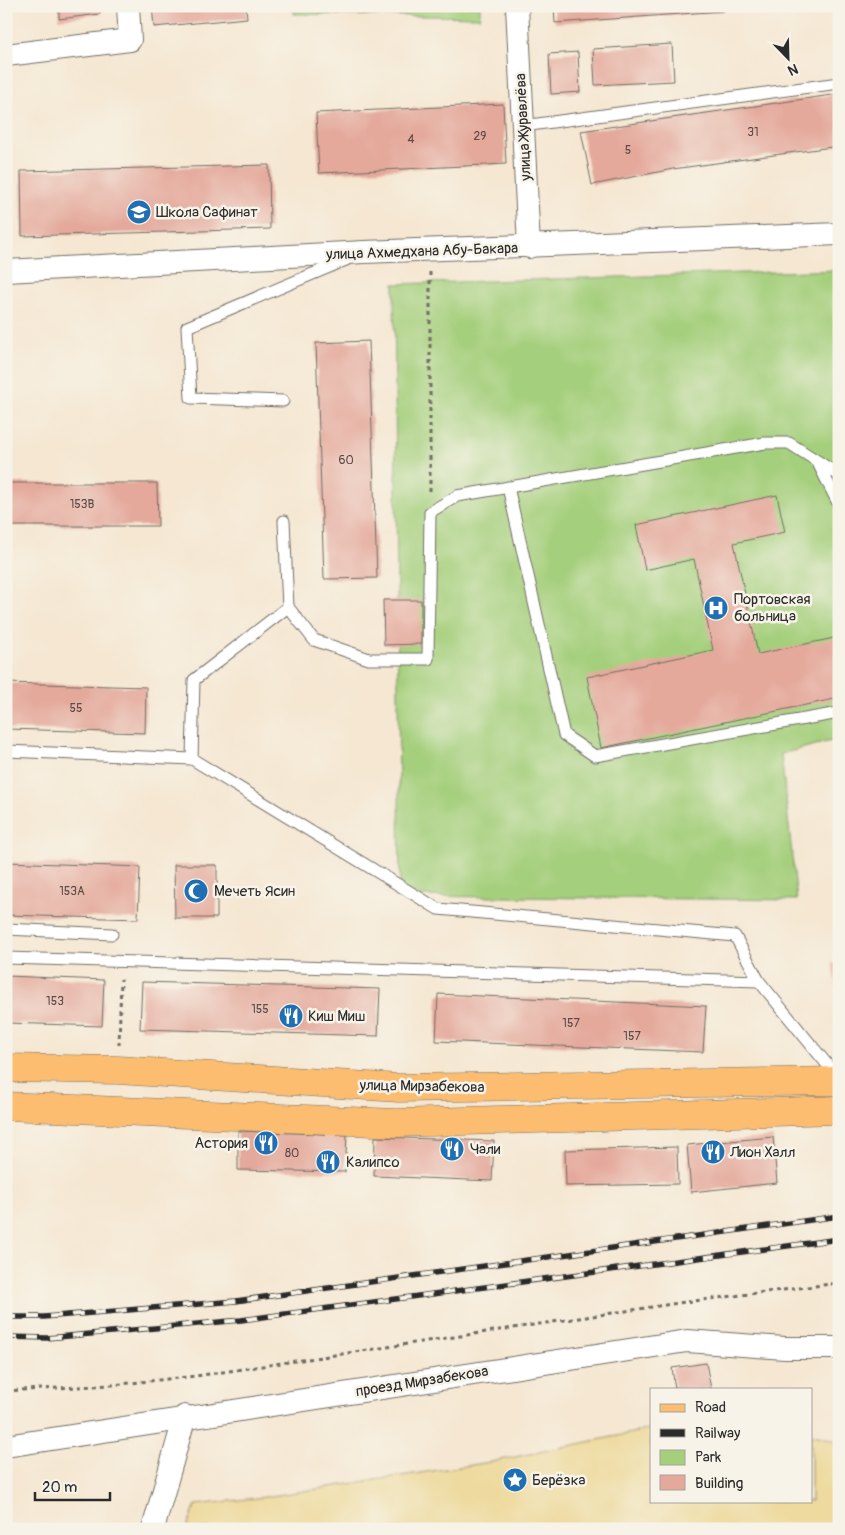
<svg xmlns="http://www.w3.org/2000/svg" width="845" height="1535" viewBox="0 0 845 1535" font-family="Pangolin,sans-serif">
	<rect width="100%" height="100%" fill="#f7f3e8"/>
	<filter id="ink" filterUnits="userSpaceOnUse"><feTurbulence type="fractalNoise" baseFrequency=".02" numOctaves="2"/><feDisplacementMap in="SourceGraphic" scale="10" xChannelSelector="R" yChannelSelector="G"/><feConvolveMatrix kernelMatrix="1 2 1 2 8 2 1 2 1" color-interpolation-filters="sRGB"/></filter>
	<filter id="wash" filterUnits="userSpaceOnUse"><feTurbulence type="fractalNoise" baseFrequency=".0096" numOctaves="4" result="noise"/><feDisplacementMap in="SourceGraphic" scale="20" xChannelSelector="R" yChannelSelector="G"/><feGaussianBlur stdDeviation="1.12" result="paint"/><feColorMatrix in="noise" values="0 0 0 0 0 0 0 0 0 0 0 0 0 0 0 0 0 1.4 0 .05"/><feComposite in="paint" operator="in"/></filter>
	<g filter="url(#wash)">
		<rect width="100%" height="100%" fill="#f5e7d2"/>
		<g fill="#a4cf7b" stroke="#687d53">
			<polygon points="294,6 480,6 480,17 294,14"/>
			<polygon points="839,270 839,739 781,754 797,900 400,896 394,284"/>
		</g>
		<polygon fill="#eeda9e" stroke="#8c8264" points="651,1429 651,1501 811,1501 811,1434 839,1442 839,1529 186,1529 196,1505 265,1497 491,1462"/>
		<g id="blocks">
			<g fill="#e4a99b">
				<polygon points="59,6 100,6 100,14 59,19"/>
				<polygon points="152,6 246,6 247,18 154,27"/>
				<polygon points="554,6 723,6 723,11 555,23"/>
				<polygon points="672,44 674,81 595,85 593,49"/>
				<polygon points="578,52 580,92 551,94 549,54"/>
				<polygon points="839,94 839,146 673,169 592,185 581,131"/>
				<polygon points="503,104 506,164 319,173 316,113"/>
				<polygon points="269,165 270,229 22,236 21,171"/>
				<polygon points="369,341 377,578 324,579 316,343"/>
				<polygon points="6,483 157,483 158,526 6,526"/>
				<polygon points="777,495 785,532 734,543 758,654 839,637 839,698 601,748 587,677 713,650 694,559 645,570 636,525"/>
				<polygon points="383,600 421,600 421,644 384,645"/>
				<polygon points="6,683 146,687 145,733 6,729"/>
				<polygon points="6,862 140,867 138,919 6,915"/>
				<polygon points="174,865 217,865 217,918 175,918"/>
				<polygon points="839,962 839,999 838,999 832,963"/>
				<polygon points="6,976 104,980 102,1026 6,1023"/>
				<polygon points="142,982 380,989 378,1036 140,1029"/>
				<polygon points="438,994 706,1006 703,1052 436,1041"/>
				<polygon points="238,1131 347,1135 345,1172 238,1170"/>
				<polygon points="375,1137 494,1141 492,1181 374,1176"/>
				<polygon points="773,1137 777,1183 691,1192 687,1145"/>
				<polygon points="677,1147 678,1184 566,1186 565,1150"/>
				<polygon points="706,1363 711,1389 675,1389 672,1368"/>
			</g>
		</g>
	</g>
	<g filter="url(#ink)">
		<use href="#blocks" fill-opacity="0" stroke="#726d65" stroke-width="1"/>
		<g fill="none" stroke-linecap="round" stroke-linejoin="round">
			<defs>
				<g id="lane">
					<polyline points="523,126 839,83"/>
					<polyline points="283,401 191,398 187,327 346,260"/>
					<polyline points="817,461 839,505"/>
					<polyline points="508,487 564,735 595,756 839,713"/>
					<polyline points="284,521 288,607 194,680 192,759 438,909 735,936 759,981 839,1079"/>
					<polyline points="288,607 314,640 369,659 428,659 430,512 457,496 765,443 789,443 839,475"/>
					<polyline points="6,751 192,759"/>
					<polyline points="6,929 112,934"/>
					<polyline points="6,958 759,981"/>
				</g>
				<g id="street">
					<polyline points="517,6 529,247"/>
					<polyline points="6,55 130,40 128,6"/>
					<polyline points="6,271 364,252 839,234"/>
					<polyline points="6,1446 687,1341 785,1348 839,1348"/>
					<polyline points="153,1529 185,1416"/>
				</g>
				<g id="primary">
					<polyline points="6,1068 118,1070 399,1088 839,1081"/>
					<polyline points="6,1106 396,1123 839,1110"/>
				</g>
			</defs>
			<use href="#lane" stroke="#726d65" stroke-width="13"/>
			<use href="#street" stroke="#726d65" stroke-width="24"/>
			<use href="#primary" stroke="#726d65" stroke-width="29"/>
			<g stroke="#726d65" stroke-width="3" stroke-dasharray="4 4" stroke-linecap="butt">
				<polyline points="430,272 430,491"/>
				<polyline points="119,1045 121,979"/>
				<polyline points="6,1391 112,1385 196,1376 685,1302 839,1283"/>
			</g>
			<use href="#lane" stroke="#fff" stroke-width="11"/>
			<use href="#street" stroke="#fff" stroke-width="22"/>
			<use href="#primary" stroke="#fcbd6f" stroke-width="28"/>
			<defs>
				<g id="rail">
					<polyline points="6,1317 44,1317 236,1301 839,1216"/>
					<polyline points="6,1337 47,1338 241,1320 839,1239"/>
				</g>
			</defs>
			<use href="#rail" stroke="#2b2b2b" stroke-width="5.5"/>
			<use href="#rail" stroke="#f7f3e8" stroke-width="4" stroke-dasharray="11" stroke-linecap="butt"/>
		</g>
	</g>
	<defs>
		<symbol id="school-disc" viewBox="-11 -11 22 22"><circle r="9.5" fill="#1f6fb2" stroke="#f7f3e8"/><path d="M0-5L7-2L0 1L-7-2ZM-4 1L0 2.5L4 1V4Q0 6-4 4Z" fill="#fff"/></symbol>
		<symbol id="hospital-disc" viewBox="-11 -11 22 22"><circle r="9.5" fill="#1f6fb2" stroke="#f7f3e8"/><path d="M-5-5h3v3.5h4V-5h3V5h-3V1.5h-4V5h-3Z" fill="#fff"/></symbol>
		<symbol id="mosque-disc" viewBox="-11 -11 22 22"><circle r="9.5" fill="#1f6fb2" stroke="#f7f3e8"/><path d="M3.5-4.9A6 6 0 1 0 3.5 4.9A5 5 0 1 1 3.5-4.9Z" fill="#fff"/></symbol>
		<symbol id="restaurant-disc" viewBox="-11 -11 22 22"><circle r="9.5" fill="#1f6fb2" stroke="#f7f3e8"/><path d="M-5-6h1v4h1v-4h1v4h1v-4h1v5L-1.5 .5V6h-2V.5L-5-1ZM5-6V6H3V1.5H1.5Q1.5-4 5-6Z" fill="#fff"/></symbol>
		<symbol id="sight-disc" viewBox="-11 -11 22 22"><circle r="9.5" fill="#1f6fb2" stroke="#f7f3e8"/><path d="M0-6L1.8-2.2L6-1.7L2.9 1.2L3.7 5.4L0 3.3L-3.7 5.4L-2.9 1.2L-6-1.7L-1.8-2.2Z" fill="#fff"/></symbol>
	</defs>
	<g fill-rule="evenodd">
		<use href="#school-disc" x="125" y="198" width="28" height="28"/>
		<use href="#hospital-disc" x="702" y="594" width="28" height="28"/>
		<use href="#mosque-disc" x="182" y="877" width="28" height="28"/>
		<use href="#restaurant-disc" x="277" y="1002" width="28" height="28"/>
		<use href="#restaurant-disc" x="252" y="1129" width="28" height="28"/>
		<use href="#restaurant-disc" x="438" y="1135" width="28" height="28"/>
		<use href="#restaurant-disc" x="699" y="1138" width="28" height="28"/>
		<use href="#restaurant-disc" x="314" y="1148" width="28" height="28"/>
		<use href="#sight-disc" x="501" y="1466" width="28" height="28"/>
	</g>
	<g text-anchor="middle" stroke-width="5" stroke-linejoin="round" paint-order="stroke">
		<g font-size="12" fill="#594a47">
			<text x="753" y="136">31</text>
			<text x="480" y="140">29</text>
			<text x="411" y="143">4</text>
			<text x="628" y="154">5</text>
			<text x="346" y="464">60</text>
			<text x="82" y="508">153В</text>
			<text x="76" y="712">55</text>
			<text x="72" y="895">153А</text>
			<text x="55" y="1005">153</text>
			<text x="260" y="1013">155</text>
			<text x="571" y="1027">157</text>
			<text x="632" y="1040">157</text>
			<text x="292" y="1157">80</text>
		</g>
		<g font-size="15" fill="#2b2b2b" stroke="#f7f3e8">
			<text transform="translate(523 127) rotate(-93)" y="5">улица Журавлёва</text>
			<text transform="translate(422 251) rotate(-2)" y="5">улица Ахмедхана Абу-Бакара</text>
			<text transform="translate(422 1086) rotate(1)" y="5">улица Мирзабекова</text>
			<text transform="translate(422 1381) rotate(-9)" y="5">проезд Мирзабекова</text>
		</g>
		<g font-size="15" fill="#2b2b2b" stroke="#f7f3e8" text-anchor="start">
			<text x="156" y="217">Школа Сафинат</text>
			<text x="734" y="604">Портовская<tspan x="734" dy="17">больница</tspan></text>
			<text x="214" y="896">Мечеть Ясин</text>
			<text x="308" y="1021">Киш Миш</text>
			<text x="248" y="1148" text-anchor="end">Астория</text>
			<text x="470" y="1154">Чали</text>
			<text x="730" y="1157">Лион Халл</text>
			<text x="346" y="1167">Калипсо</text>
			<text x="532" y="1485">Берёзка</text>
		</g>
	</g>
	<rect width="845" height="1535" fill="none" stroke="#f7f3e8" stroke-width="25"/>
	<rect x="650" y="1388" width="162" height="115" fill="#f7f3e8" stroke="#a5a39c"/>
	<rect x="660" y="1404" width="25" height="8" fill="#fcbd6f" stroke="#a5a39c"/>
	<text x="695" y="1412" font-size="15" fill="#2b2b2b">Road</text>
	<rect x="660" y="1429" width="25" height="8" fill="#2b2b2b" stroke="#a5a39c"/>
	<text x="695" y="1438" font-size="15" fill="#2b2b2b">Railway</text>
	<rect x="660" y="1450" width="25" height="15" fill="#a4cf7b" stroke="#a5a39c"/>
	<text x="695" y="1462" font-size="15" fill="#2b2b2b">Park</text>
	<rect x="660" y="1475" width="25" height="15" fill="#e4a99b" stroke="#a5a39c"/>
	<text x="695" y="1488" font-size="15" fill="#2b2b2b">Building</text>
	<g transform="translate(788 58) rotate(157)" stroke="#f7f3e8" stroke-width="4" paint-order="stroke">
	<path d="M0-4L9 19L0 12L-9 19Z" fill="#2b2b2b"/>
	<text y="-8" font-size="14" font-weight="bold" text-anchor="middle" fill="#2b2b2b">N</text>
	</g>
	<path d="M35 1492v8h75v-8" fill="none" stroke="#2b2b2b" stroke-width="2.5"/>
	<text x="42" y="1492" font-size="15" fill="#2b2b2b" stroke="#f7f3e8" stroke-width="4" paint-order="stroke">20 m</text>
</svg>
